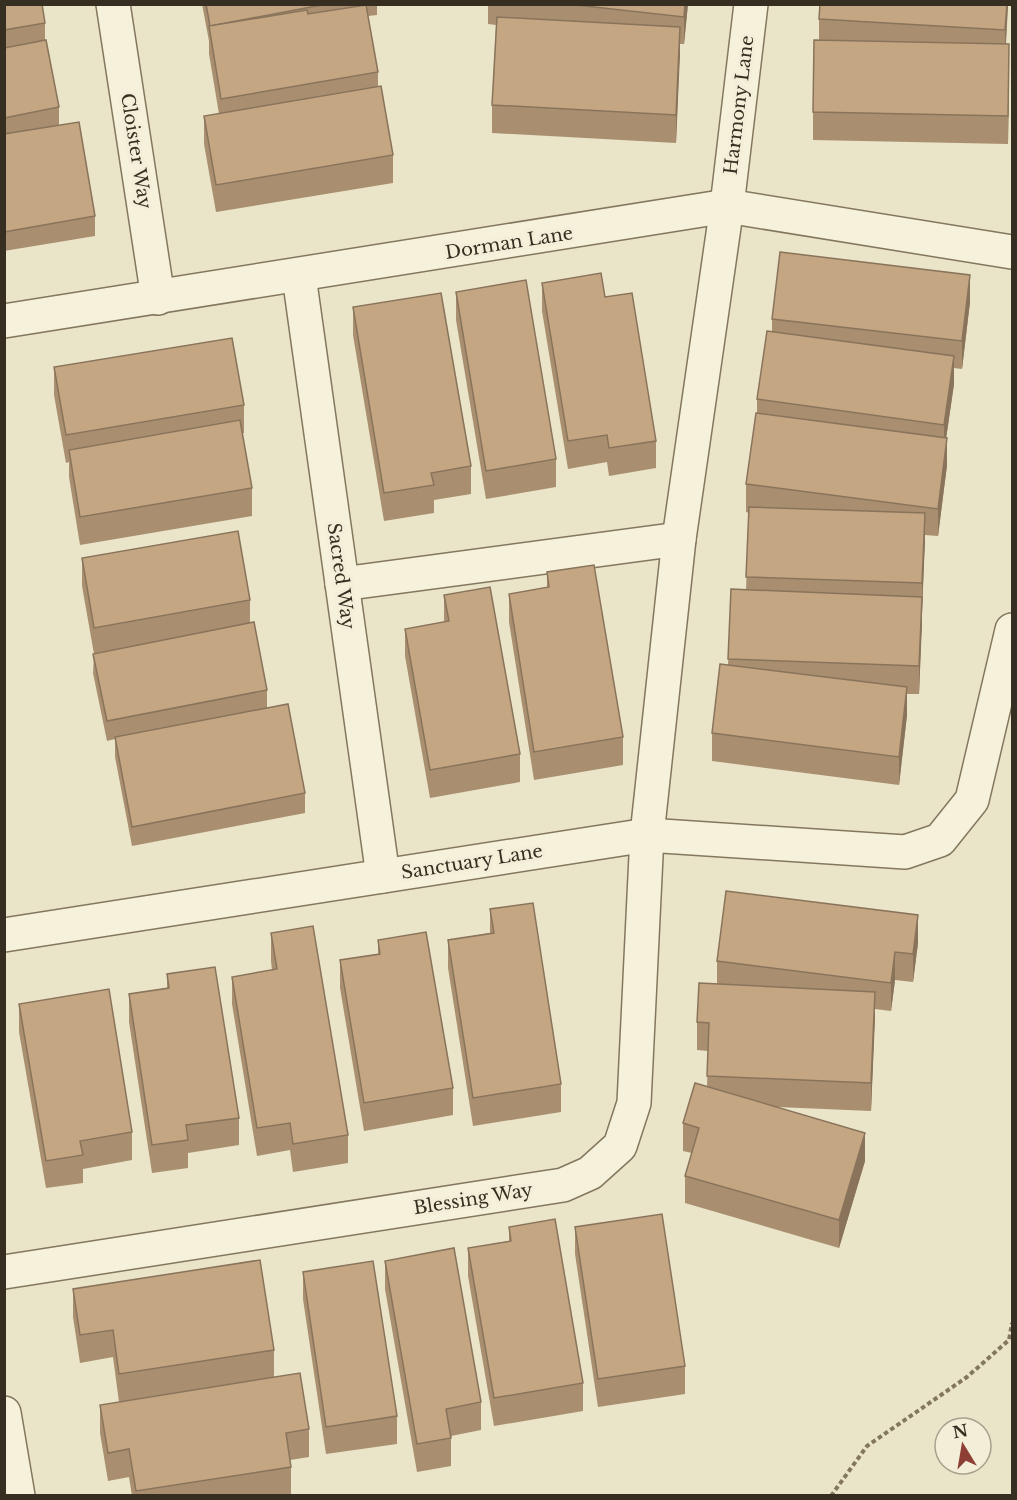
<svg xmlns="http://www.w3.org/2000/svg" width="1017" height="1500" viewBox="0 0 1017 1500" font-family="'Libre Baskerville',serif">
	<rect width="100%" height="100%" fill="#eae4c8"/>
	<g fill="none" stroke-linecap="round" stroke-linejoin="round">
		<defs>
			<g id="minor">
				<polyline points="113,4 158,298"/>
				<polyline points="299,276 383,876"/>
				<polyline points="4,321 727,206 1012,252"/>
				<polyline points="342,584 679,539"/>
				<polyline points="4,935 647,835 905,852 940,840 972,800 1012,630"/>
				<polyline points="4,1272 563,1185 590,1173 620,1146 634,1103 647,835 679,539 727,206 751,4"/>
				<polyline points="4,1413 18,1496"/>
			</g>
		</defs>
		<use href="#minor" stroke="#84775f" stroke-width="36"/>
		<polyline stroke="#84775f" stroke-width="4" stroke-dasharray="4.5 3" stroke-linecap="butt" points="831,1496 867,1446 967,1377 1009,1340 1012,1323"/>
		<use href="#minor" stroke="#f5f1da" stroke-width="33"/>
	</g>
	<g fill="#a98f70">
		<polygon points="4,4 45,23 45,40 59,107 59,125 95,216 95,236 4,251"/>
		<polygon points="202,4 377,4 377,15 368,16 378,72 378,87 393,155 393,183 216,212 204,144 204,116 219,114 209,54 209,41"/>
		<polygon points="488,4 688,4 684,44 680,44 676,143 492,133 492,105 496,25 488,24"/>
		<polygon points="1008,4 1006,44 1009,72 1008,144 813,140 813,112 819,40 819,19"/>
		<polygon points="542,283 605,297 656,441 656,468 609,476 607,462 568,469 542,311"/>
		<polygon points="456,292 556,459 556,487 486,499 456,320"/>
		<polygon points="970,302 962,369 954,368 954,384 946,438 947,465 938,536 925,535 919,694 907,694 907,715 899,785 712,761 712,733 728,665 731,589 746,590 749,513 746,512 746,484 757,414 757,399 772,332 772,319"/>
		<polygon points="353,307 471,466 471,494 434,500 434,513 384,521 353,335"/>
		<polygon points="54,367 244,405 244,433 242,433 252,488 252,516 80,545 69,477 69,462 66,463 54,395"/>
		<polygon points="82,558 250,600 250,623 267,690 267,708 305,793 305,813 132,846 115,757 115,739 107,741 93,673 94,654 82,586"/>
		<polygon points="547,572 623,737 623,765 534,780 509,622 509,594 547,588"/>
		<polygon points="444,595 520,754 520,782 430,798 405,656 405,629 444,622"/>
		<polygon points="490,909 561,1084 561,1112 473,1126 448,968 448,940 490,933"/>
		<polygon points="271,933 348,1135 348,1163 293,1172 290,1150 257,1156 232,1004 232,977 272,970 271,961"/>
		<polygon points="378,940 453,1088 453,1115 364,1131 340,988 340,960 378,954"/>
		<polygon points="918,943 913,982 895,980 891,1011 875,1009 871,1111 777,1107 865,1161 839,1248 685,1203 685,1176 692,1153 683,1151 683,1123 707,1087 708,1051 697,1050 697,1022 717,984 717,961"/>
		<polygon points="167,974 239,1118 239,1145 188,1153 188,1168 152,1173 129,1022 129,994 167,988"/>
		<polygon points="19,1004 132,1132 132,1160 83,1169 83,1183 46,1188 19,1032"/>
		<polygon points="509,1227 583,1383 583,1411 494,1426 468,1276 468,1248 509,1241"/>
		<polygon points="575,1227 685,1366 685,1394 598,1407 575,1254"/>
		<polygon points="385,1261 481,1402 481,1430 451,1436 451,1466 417,1472 385,1289"/>
		<polygon points="303,1272 397,1416 397,1444 326,1454 303,1299"/>
		<polygon points="73,1289 274,1350 274,1377 119,1402 113,1357 80,1363 73,1317"/>
		<polygon points="100,1405 309,1429 309,1457 290,1460 291,1467 291,1495 286,1496 132,1496 129,1477 108,1481 100,1433"/>
	</g>
	<g fill="#89745b">
		<polygon points="685,4 688,4 684,44 684,17"/>
		<polygon points="1007,4 1008,4 1005,57 1005,30"/>
		<polygon points="680,27 680,55 676,143 676,115"/>
		<polygon points="1009,44 1009,72 1008,144 1008,116"/>
		<polygon points="970,275 970,302 962,369 962,341"/>
		<polygon points="954,356 954,384 944,453 944,425"/>
		<polygon points="947,438 947,465 938,536 938,509"/>
		<polygon points="925,513 925,541 922,610 922,583"/>
		<polygon points="922,597 922,624 919,694 919,666"/>
		<polygon points="907,687 907,715 899,785 899,757"/>
		<polygon points="918,915 918,943 913,982 913,954"/>
		<polygon points="895,952 895,980 891,1011 891,983"/>
		<polygon points="875,992 875,1019 871,1111 871,1083"/>
		<polygon points="865,1133 865,1161 839,1248 839,1220"/>
	</g>
	<g fill="#c4a682" stroke="#89745b" stroke-width="1.5">
		<polygon points="4,4 42,4 45,23 4,30"/>
		<polygon points="206,4 327,4 210,26"/>
		<polygon points="567,4 685,4 684,17"/>
		<polygon points="820,4 1007,4 1005,30 819,19"/>
		<polygon points="366,5 378,72 221,99 209,26 307,10 308,14"/>
		<polygon points="497,17 680,27 676,115 492,105"/>
		<polygon points="46,40 59,107 4,118 4,48"/>
		<polygon points="814,40 1009,44 1008,116 813,112"/>
		<polygon points="381,86 393,155 216,185 204,116"/>
		<polygon points="79,122 95,216 4,232 4,134"/>
		<polygon points="780,252 970,275 962,341 772,319"/>
		<polygon points="601,273 605,297 632,293 656,441 609,448 607,435 568,441 542,283"/>
		<polygon points="526,280 556,459 486,471 456,292"/>
		<polygon points="441,293 471,466 431,473 434,485 384,493 353,307"/>
		<polygon points="767,331 954,356 944,425 757,399"/>
		<polygon points="232,338 244,405 66,435 54,367"/>
		<polygon points="756,413 947,438 938,509 746,484"/>
		<polygon points="240,420 252,488 80,517 69,450"/>
		<polygon points="749,507 925,513 922,583 746,577"/>
		<polygon points="238,531 250,600 94,628 82,558"/>
		<polygon points="594,565 623,737 534,752 509,594 549,587 547,572"/>
		<polygon points="490,587 520,754 430,770 405,629 449,621 444,595"/>
		<polygon points="731,589 922,597 919,666 728,659"/>
		<polygon points="254,622 267,690 107,721 93,654"/>
		<polygon points="720,664 907,687 899,757 712,733"/>
		<polygon points="288,704 305,793 132,827 115,737"/>
		<polygon points="726,891 918,915 913,954 895,952 891,983 717,961"/>
		<polygon points="533,903 561,1084 473,1098 448,940 494,933 490,909"/>
		<polygon points="313,926 348,1135 293,1144 290,1123 257,1128 232,977 277,969 271,933"/>
		<polygon points="426,932 453,1088 364,1103 340,960 380,954 378,940"/>
		<polygon points="215,967 239,1118 186,1125 188,1140 152,1145 129,994 169,988 167,974"/>
		<polygon points="699,983 875,992 871,1083 707,1076 709,1023 697,1022"/>
		<polygon points="109,989 132,1132 80,1141 83,1155 46,1161 19,1004"/>
		<polygon points="695,1083 865,1133 839,1220 685,1176 699,1128 683,1123"/>
		<polygon points="662,1214 685,1366 598,1379 575,1227"/>
		<polygon points="555,1219 583,1383 494,1398 468,1248 511,1241 509,1227"/>
		<polygon points="454,1248 481,1402 446,1409 451,1438 417,1444 385,1261"/>
		<polygon points="260,1260 274,1350 119,1374 113,1330 80,1335 73,1289"/>
		<polygon points="373,1261 397,1416 326,1427 303,1272"/>
		<polygon points="300,1373 309,1429 286,1433 291,1467 136,1491 129,1449 108,1453 100,1405"/>
	</g>
	<g text-anchor="middle" stroke-width="6" stroke-linejoin="round" paint-order="stroke">
		<g font-size="18" fill="#362e21" stroke="#f2eed7">
			<text transform="translate(739 105) rotate(-83)" y="6">Harmony Lane</text>
			<text transform="translate(136 151) rotate(81)" y="6">Cloister Way</text>
			<text transform="translate(509 243) rotate(-9)" y="6">Dorman Lane</text>
			<text transform="translate(341 576) rotate(82)" y="6">Sacred Way</text>
			<text transform="translate(472 862) rotate(-9)" y="6">Sanctuary Lane</text>
			<text transform="translate(473 1199) rotate(-9)" y="6">Blessing Way</text>
		</g>
	</g>
	<rect width="1017" height="1500" fill="none" stroke="#362e21" stroke-width="12"/>
	<g transform="translate(963 1446) rotate(349)"><circle r="28" fill="#f2eed7" stroke="#a7a18e" stroke-width="1.5"/>
	<path d="M0-4.5L10 22L0 15L-10 22Z" fill="#8d3f35"/>
	<text y="-9" font-size="16" font-weight="bold" text-anchor="middle" fill="#362e21">N</text>
	</g>
</svg>
